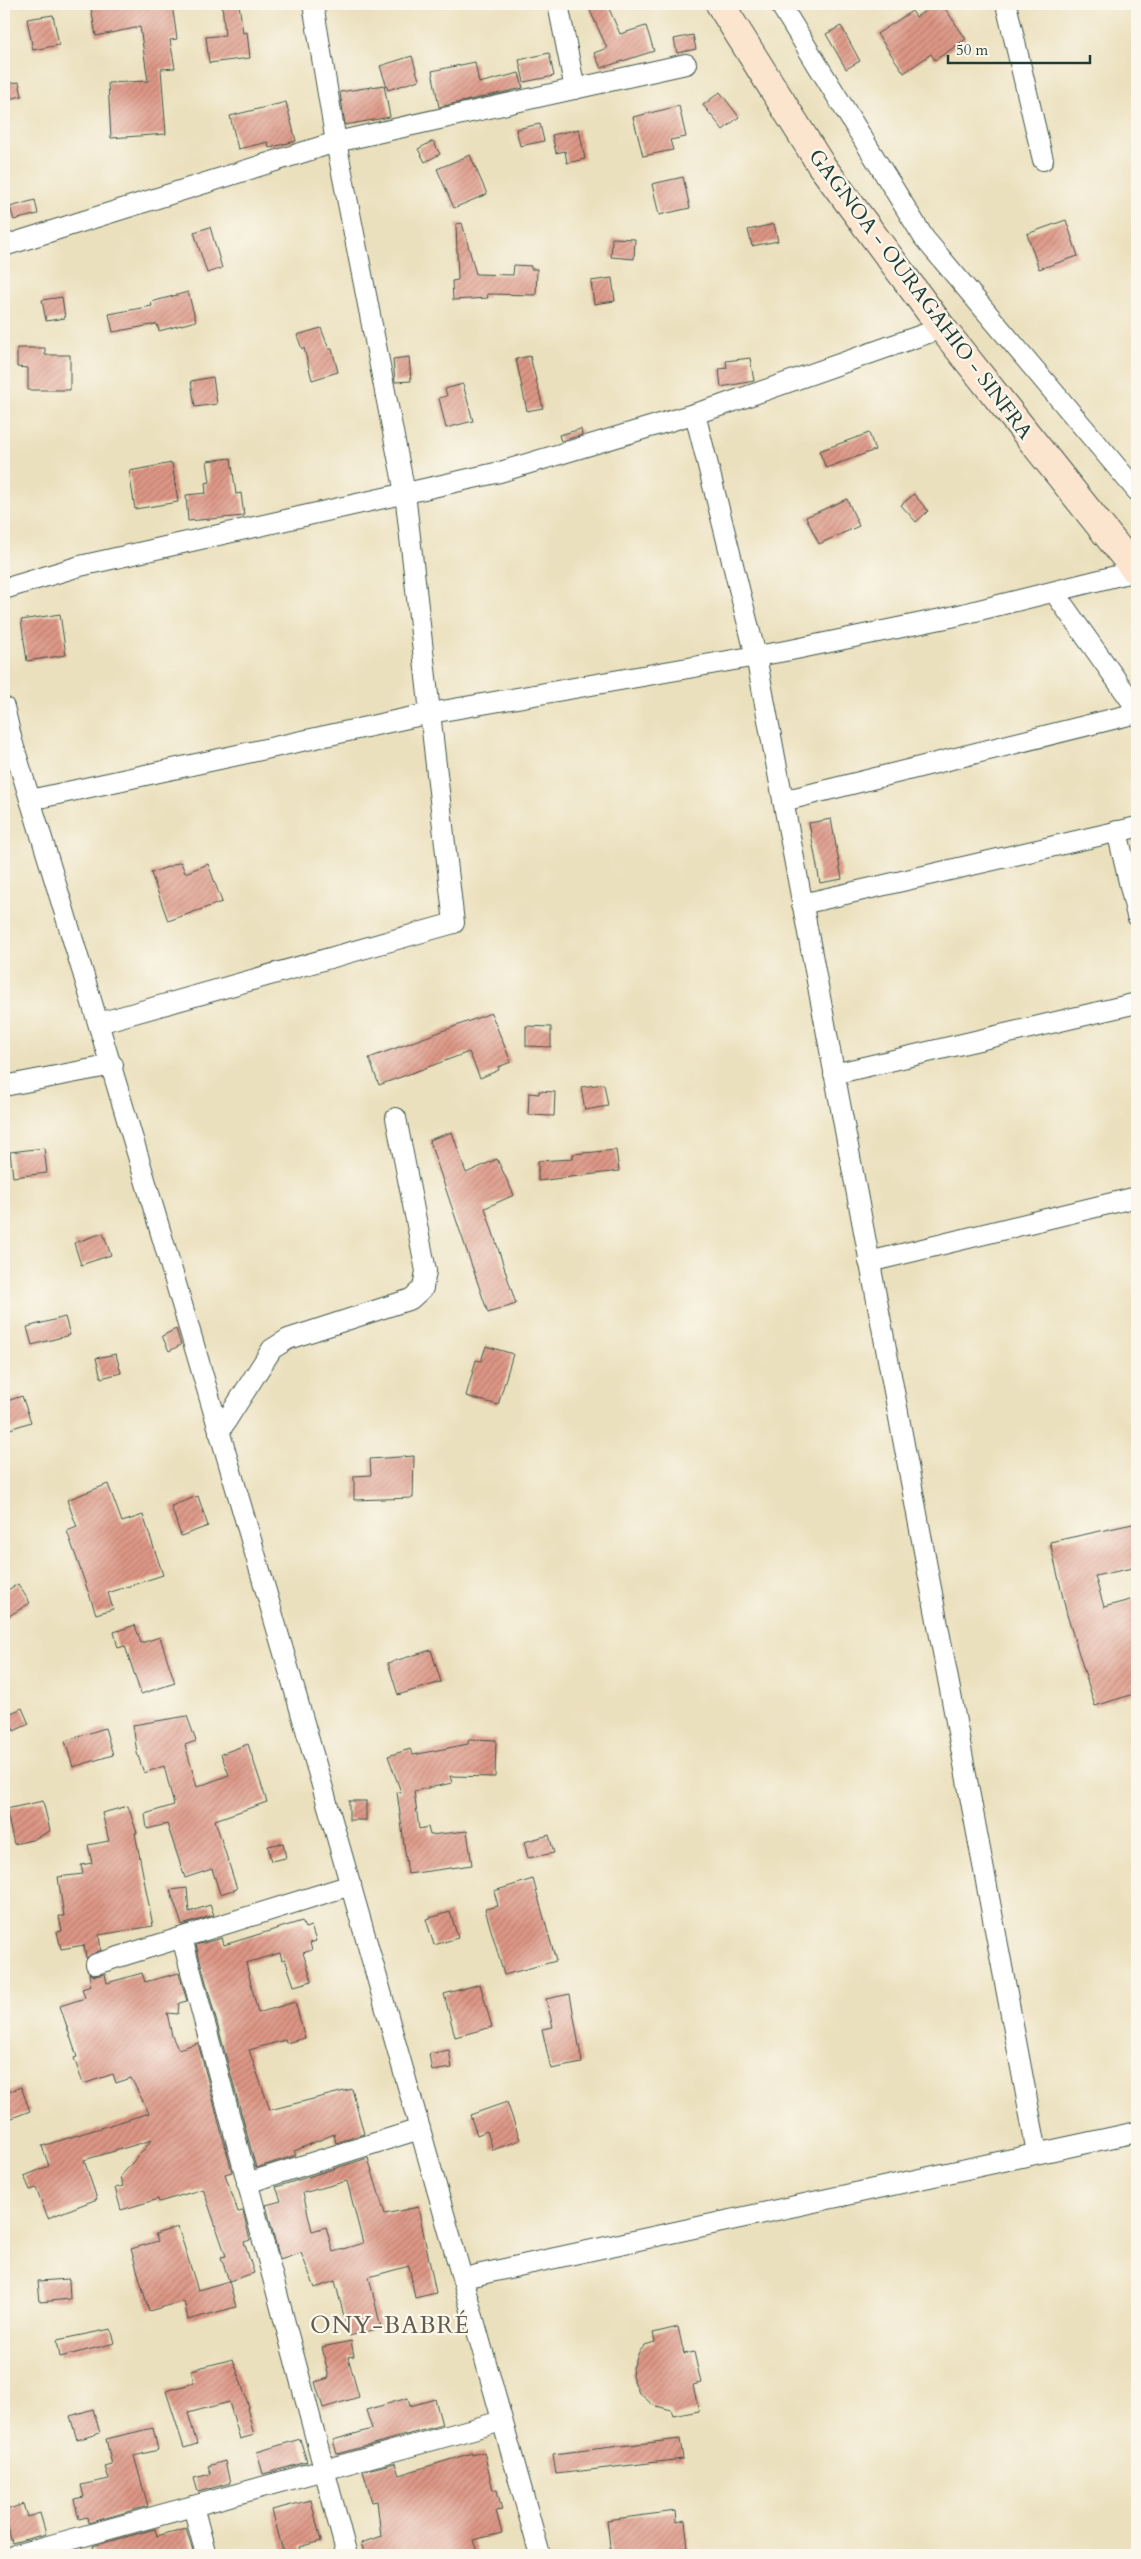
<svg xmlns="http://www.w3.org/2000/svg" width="1141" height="2559" viewBox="0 0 1141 2559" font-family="Cardo,serif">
	<defs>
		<pattern id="building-hatch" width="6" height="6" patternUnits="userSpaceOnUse" patternTransform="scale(1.25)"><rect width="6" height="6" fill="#de9685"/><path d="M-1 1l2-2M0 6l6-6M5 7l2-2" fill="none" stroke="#b37c6e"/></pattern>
	</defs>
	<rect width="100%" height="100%" fill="#fbf7ec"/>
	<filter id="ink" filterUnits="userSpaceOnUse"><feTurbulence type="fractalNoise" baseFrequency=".02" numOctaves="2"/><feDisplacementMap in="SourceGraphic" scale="10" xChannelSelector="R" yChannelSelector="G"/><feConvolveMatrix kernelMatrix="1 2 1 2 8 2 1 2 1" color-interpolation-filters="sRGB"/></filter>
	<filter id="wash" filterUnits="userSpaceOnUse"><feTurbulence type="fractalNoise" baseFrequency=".0096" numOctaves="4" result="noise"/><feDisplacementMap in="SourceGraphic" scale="20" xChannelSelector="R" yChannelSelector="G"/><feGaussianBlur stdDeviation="1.12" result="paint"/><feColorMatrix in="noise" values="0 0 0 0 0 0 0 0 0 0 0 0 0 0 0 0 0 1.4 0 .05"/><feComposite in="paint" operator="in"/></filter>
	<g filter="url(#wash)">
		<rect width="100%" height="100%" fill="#ebe0bd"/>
		<g id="blocks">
			<g fill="url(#building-hatch)" fill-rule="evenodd">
				<polygon points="116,4 172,4 177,39 170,40 175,68 161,69 166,134 111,138 108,83 148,81 140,27 96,36 91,8"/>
				<polygon points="222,4 239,4 243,33 247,32 250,58 209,63 206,37 225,35"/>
				<polygon points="587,4 607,4 620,34 646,26 654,51 601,68 594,53 607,48"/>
				<polygon points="935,4 942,4 966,39 935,60 931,54 904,73 877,34 912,11 916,17"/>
				<polygon points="53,15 59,45 33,50 27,19"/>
				<polygon points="841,26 860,61 846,69 826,34"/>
				<polygon points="693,35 696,49 677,53 674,39"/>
				<polygon points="549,53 554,76 524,82 519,60"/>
				<polygon points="412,56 419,80 388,90 380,66"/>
				<polygon points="475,62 479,83 519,73 523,88 439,107 432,71"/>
				<polygon points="19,82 22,96 4,100 4,84"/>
				<polygon points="384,85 390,117 345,125 340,92"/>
				<polygon points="720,92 739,117 723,130 703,105"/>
				<polygon points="286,102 296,141 269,148 268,142 238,149 230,116"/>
				<polygon points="679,106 686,137 670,140 673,150 643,156 633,117"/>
				<polygon points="540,124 544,141 520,146 516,129"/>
				<polygon points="579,129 585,159 567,163 565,151 556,153 552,135"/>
				<polygon points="433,141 440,154 425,162 418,149"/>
				<polygon points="470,155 487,194 454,208 437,169"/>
				<polygon points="683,177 690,208 659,215 652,184"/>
				<polygon points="35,200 38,214 14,220 10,207"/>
				<polygon points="1066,220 1078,256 1039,269 1027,234"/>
				<polygon points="462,223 476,274 513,275 514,265 531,266 531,269 537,269 536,295 487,294 488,298 453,300 452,281 458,280 456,224"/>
				<polygon points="774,224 778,241 752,246 748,230"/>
				<polygon points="210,227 222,268 207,273 194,232"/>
				<polygon points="612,238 635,239 634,259 611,257"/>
				<polygon points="612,278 615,301 594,304 591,281"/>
				<polygon points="188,292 196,321 159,331 157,324 113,332 109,314 152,306 151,302"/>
				<polygon points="62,297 65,318 46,321 42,300"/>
				<polygon points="321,328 329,349 332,349 338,372 312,380 304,348 302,349 297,335"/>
				<polygon points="17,348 45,348 45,355 70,355 70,390 28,390 28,368 17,367"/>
				<polygon points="530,356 543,408 527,411 516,359"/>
				<polygon points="409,357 411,381 395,382 393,359"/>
				<polygon points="750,358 754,381 721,387 719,369 727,368 726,361"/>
				<polygon points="213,377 217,404 195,407 191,381"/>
				<polygon points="463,384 473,421 446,428 439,398 447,396 445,389"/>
				<polygon points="581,429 582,435 561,441 559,435"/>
				<polygon points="869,433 875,450 826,468 819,451"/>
				<polygon points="231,458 236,494 241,493 244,516 188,521 186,495 206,493 205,483 210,482 207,461"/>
				<polygon points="172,463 178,502 135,509 129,471"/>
				<polygon points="914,494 928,511 916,522 901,505"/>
				<polygon points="847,499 859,526 819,544 806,517"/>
				<polygon points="60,614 66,655 27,661 21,620"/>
				<polygon points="831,819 842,879 820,883 809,823"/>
				<polygon points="181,862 185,873 208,864 222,902 168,921 151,873"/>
				<polygon points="491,1013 511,1062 498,1067 499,1070 480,1078 469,1052 379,1085 369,1058"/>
				<polygon points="526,1026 551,1027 551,1047 526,1046"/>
				<polygon points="604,1084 608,1106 585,1110 581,1087"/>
				<polygon points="539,1091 555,1092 554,1116 528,1115 529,1093 539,1094"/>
				<polygon points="452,1132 466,1173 497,1159 514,1195 485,1208 516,1304 488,1313 429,1140"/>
				<polygon points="44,1148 47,1173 13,1177 10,1152"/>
				<polygon points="616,1150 619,1171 538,1181 538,1161 573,1159 573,1154"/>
				<polygon points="103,1233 111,1255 81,1265 74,1243"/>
				<polygon points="65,1317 70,1335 32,1345 27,1327"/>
				<polygon points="176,1329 181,1345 169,1351 162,1336"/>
				<polygon points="486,1346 513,1354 498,1405 466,1396 476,1360 481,1361"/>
				<polygon points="116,1354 121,1373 101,1378 96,1358"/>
				<polygon points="22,1396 31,1422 10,1429 4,1412 4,1402"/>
				<polygon points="414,1456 413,1498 354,1500 354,1476 371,1475 370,1459"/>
				<polygon points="108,1484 122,1522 143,1515 163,1575 108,1593 113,1609 96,1614 67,1531 77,1527 67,1500"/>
				<polygon points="198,1496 208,1526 181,1536 171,1506"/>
				<polygon points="1137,1523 1137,1567 1095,1576 1104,1607 1137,1598 1137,1693 1095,1706 1067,1615 1050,1542"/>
				<polygon points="18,1584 30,1603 4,1619 4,1592"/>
				<polygon points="135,1625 141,1643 160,1637 175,1683 141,1694 125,1646 118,1648 114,1632"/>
				<polygon points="431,1650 441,1682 398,1695 388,1663"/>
				<polygon points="22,1708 29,1724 14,1731 7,1715"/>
				<polygon points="187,1716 196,1741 185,1745 197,1787 229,1775 221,1754 248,1744 267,1802 215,1820 237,1889 220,1894 212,1869 185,1878 167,1824 147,1829 145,1814 174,1805 164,1766 144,1773 137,1753 133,1725"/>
				<polygon points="105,1728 113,1755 73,1767 65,1741"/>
				<polygon points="469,1739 496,1740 495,1777 450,1776 452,1783 414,1791 419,1829 428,1827 430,1835 467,1831 472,1865 408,1874 397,1792 401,1792 388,1756 410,1749 413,1755 468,1744"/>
				<polygon points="43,1801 50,1831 32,1840 14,1844 6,1809"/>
				<rect x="349" y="1801" width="17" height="19"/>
				<polygon points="128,1806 137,1833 135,1833 153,1926 99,1935 101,1950 86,1958 84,1945 61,1949 57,1932 62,1931 59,1916 64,1916 58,1877 83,1874 81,1865 92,1863 88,1845 109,1841 102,1813"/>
				<polygon points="549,1835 554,1853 528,1858 524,1842"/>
				<polygon points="283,1843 286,1858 271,1861 268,1846"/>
				<polygon points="533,1879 556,1961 504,1975 485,1909 498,1906 494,1891"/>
				<polygon points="187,1888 189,1912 210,1905 214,1915 182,1925 170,1890"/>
				<polygon points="450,1912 458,1938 434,1945 426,1919"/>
				<polygon points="302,1921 305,1928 311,1926 316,1941 310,1943 312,1950 303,1953 312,1981 294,1986 285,1959 282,1960 280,1953 246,1963 258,2013 295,2002 305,2038 286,2043 285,2040 249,2050 270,2110 352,2089 364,2134 336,2143 334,2134 294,2151 296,2155 256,2168 196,1945 222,1938 224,1945"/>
				<polygon points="89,1973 94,1976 105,1974 107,1983 142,1973 145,1982 179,1973 187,2001 179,2003 178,2014 167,2013 172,2036 178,2049 198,2043 232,2172 225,2174 238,2212 243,2211 250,2240 244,2242 254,2273 229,2281 221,2257 226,2256 203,2189 159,2202 158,2199 121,2210 115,2188 123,2186 120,2177 152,2140 84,2160 97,2199 48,2218 36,2188 30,2190 24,2176 49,2166 42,2146 149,2113 131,2078 116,2083 113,2074 83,2084 74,2058 77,2057 60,2006 85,1998 82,1989 91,1986"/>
				<polygon points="480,1984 492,2027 455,2037 444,1994"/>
				<polygon points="570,1994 582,2063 551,2069 542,2029 553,2027 546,1999"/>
				<polygon points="449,2050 452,2068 432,2071 429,2054"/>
				<polygon points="21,2087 30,2111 4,2121 4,2094"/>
				<polygon points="507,2102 520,2140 493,2150 487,2131 477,2135 470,2115"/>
				<path d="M368,2158L385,2214L418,2207L436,2293L415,2298L409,2266L369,2277L381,2328L349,2336L335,2281L315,2288L301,2253L280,2260L266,2205L281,2201L276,2187ZM347,2181L363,2243L333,2252L326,2227L312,2231L303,2193Z"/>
				<polygon points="178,2227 198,2290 229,2281 236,2307 188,2320 184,2301 149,2311 131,2249 158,2241 155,2234"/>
				<polygon points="69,2279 70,2299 40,2302 38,2281"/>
				<polygon points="678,2327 684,2354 694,2352 701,2383 693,2385 699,2411 673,2416 671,2410 653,2405 639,2393 632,2376 633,2368 639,2352 645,2345 655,2342 653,2333"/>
				<polygon points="111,2329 115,2343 60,2357 57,2340"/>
				<polygon points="351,2341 354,2356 348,2357 359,2397 323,2408 315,2382 329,2378 322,2347"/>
				<polygon points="233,2359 249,2407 247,2408 254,2435 240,2439 229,2402 188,2413 197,2444 184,2448 166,2391 194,2383 191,2370"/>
				<polygon points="408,2398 410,2406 435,2399 442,2425 337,2454 333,2440 372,2429 366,2410"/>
				<polygon points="93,2409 100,2433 77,2440 70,2416"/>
				<polygon points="153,2428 158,2450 134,2456 148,2506 88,2523 87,2517 79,2519 74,2499 84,2497 81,2485 109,2479 105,2467 112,2465 106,2439"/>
				<polygon points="300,2439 307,2462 263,2474 257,2452"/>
				<polygon points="680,2439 683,2459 556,2474 553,2454"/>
				<polygon points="484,2452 493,2490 497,2490 502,2510 496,2511 502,2533 473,2540 478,2555 365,2555 361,2543 381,2536 377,2501 372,2502 363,2471 395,2463 399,2475 472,2453 472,2455"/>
				<polygon points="225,2461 230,2483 198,2492 194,2478 211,2474 208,2466"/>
				<polygon points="311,2500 321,2541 299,2547 302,2555 284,2555 272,2510"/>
				<polygon points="23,2504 27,2517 40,2513 46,2534 12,2543 4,2511"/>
				<polygon points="676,2511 677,2522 685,2520 688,2548 611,2555 607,2520"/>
				<polygon points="186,2528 194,2555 95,2555 93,2546 155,2529 157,2536"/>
			</g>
		</g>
	</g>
	<g filter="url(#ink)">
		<use href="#blocks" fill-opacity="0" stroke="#3e5549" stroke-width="1"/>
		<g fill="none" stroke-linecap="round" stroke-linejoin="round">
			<defs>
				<g id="minor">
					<polyline points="558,4 575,89"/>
					<polyline points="780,4 924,238 1137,491"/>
					<polyline points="1006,4 1043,160"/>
					<polyline points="4,246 336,142 686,64"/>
					<polyline points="695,414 756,656 1037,2153"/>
					<polyline points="4,589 80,566 500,472 720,406 942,328"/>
					<polyline points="1054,592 1137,709"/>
					<path d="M4,707L12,741C198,1343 370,1949 540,2555"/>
					<polyline points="30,800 431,713 791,650 951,617 1136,571"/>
					<polyline points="783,801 1137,713"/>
					<polyline points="1117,831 1137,916"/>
					<polyline points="802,904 1137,827"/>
					<polyline points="99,1023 454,923 405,493 336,142 313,4"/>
					<polyline points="834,1074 1137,1003"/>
					<polyline points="4,1086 113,1065"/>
					<polyline points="869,1262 1137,1197"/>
					<polyline points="219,1432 272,1349 288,1339 411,1299 423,1288 426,1271 396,1118"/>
					<polyline points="182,1938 347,2555"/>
					<polyline points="96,1964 351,1885"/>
					<polyline points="247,2183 420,2129"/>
					<polyline points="463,2278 1137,2132"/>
					<polyline points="193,2506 206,2555"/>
					<polyline points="15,2555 502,2421"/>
				</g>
				<polyline id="secondary" points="720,4 821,165 942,328 1137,572"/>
			</defs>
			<use href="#minor" stroke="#3e5549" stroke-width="22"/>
			<use href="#secondary" stroke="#3e5549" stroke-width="30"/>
			<use href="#minor" stroke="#fff" stroke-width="20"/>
			<use href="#secondary" stroke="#fce5cf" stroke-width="28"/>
		</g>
	</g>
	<g text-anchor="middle" stroke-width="4.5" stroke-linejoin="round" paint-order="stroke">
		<g font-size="21" fill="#1f3d34" stroke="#fbf7ec">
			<text transform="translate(921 294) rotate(53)" y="7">GAGNOA - OURAGAHIO - SINFRA</text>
		</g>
		<g font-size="24" letter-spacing="1" fill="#625c50" stroke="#fbf7ec">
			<text x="390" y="2333">ONY-BABRÉ</text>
		</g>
	</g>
	<rect width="1141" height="2559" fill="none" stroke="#fbf7ec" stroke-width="20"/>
	<path d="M948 55v8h142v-8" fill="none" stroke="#1f3d34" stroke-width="2.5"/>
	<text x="956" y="55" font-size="15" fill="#1f3d34" stroke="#fbf7ec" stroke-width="4" paint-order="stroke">50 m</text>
</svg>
